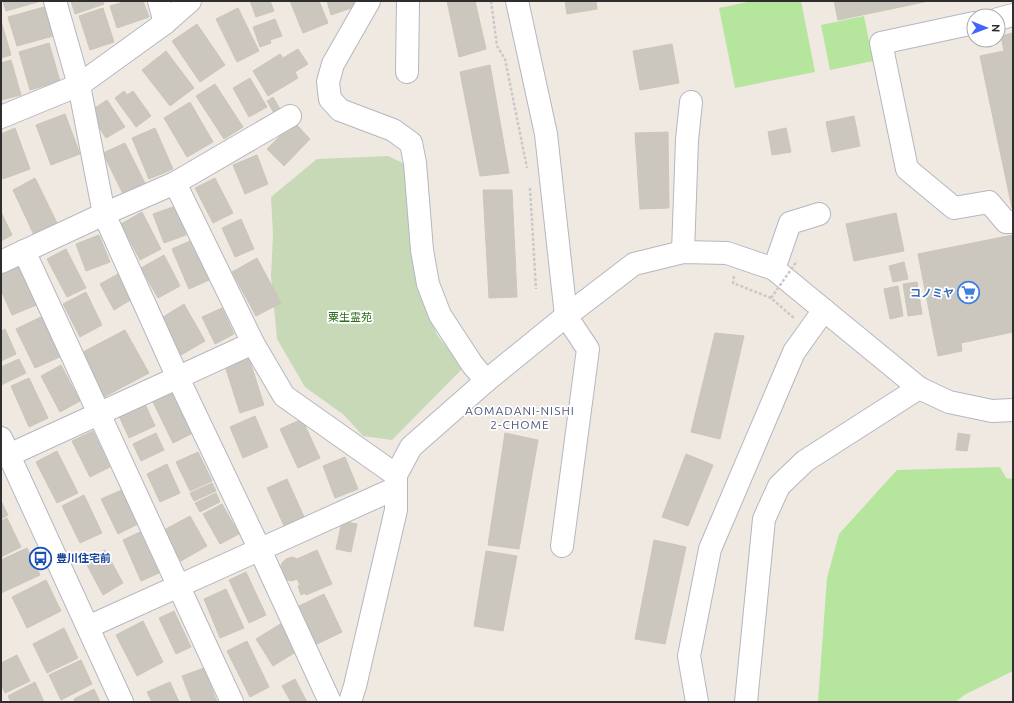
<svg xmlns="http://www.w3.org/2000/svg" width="1014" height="703" viewBox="0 0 1014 703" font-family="Ubuntu,'Noto Sans JP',sans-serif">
	<rect width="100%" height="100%" fill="#efe9e1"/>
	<g fill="#b6e59e">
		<polygon points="752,1 801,1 815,72 735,88 719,8"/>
		<polygon points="864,16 873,61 830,70 821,25"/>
		<polygon points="1000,467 1006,478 1013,479 1013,671 966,694 955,702 818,702 827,578 839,534 897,470"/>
	</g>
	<polygon fill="#c8d9b8" points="388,156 409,166 420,292 437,335 463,368 392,440 363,436 344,415 305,387 277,339 271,276 273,235 271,197 317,159"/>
	<g fill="#cbc7bf" stroke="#cbc5ba">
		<polygon points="3,1 41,1 6,11"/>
		<polygon points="71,1 103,1 104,4 75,14"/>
		<polygon points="127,1 143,1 149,17 117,28 110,6"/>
		<polygon points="250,1 270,1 274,11 256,17"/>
		<polygon points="290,1 319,1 328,23 303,33"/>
		<polygon points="327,1 356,1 357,6 331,15"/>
		<polygon points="447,1 475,1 486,49 459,57"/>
		<polygon points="565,1 596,1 597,9 567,14"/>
		<polygon points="834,1 929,1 838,20"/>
		<polygon points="44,7 53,36 17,46 8,17"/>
		<polygon points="103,8 114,42 90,50 79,16"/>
		<polygon points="238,8 259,51 237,62 216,19"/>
		<polygon points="275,19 282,36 270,40 271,43 260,47 253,27"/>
		<polygon points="1,21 11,55 1,58"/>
		<polygon points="197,24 225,65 200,82 172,41"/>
		<polygon points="1013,33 1013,208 1012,208 980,56 1004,51 1001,36"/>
		<polygon points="49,43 60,81 30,90 19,52"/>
		<polygon points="672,44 679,83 640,90 633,51"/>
		<polygon points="298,49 308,64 295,72 298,78 268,96 253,71 280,54 283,58"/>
		<polygon points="166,51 194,88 170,106 142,70"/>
		<polygon points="11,60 21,95 1,100 1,63"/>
		<polygon points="490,65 509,173 480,176 460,72"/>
		<polygon points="250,78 267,107 249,117 233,88"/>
		<polygon points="215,84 243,127 224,139 196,96"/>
		<polygon points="124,91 127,95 133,91 151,116 136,127 115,98"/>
		<polygon points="273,97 280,109 274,113 267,101"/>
		<polygon points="107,100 125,127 106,138 89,112"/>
		<polygon points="190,102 213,142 187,157 164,118"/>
		<polygon points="65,114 80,154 51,165 36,125"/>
		<polygon points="854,116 860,146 832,152 826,122"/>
		<polygon points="294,122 310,139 284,166 267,149"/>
		<polygon points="15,128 30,169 3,179 1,174 1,134"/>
		<polygon points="155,128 173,169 149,179 132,138"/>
		<polygon points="786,128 791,152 772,155 768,132"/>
		<polygon points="668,132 669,208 640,209 635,133"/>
		<polygon points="125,143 145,183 123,194 103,153"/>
		<polygon points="257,155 268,184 245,194 233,165"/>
		<polygon points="35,178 57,223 34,235 13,190"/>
		<polygon points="215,178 233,213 213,223 195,188"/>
		<polygon points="483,190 512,190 517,297 489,298"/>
		<polygon points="176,206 186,235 164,243 153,214"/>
		<polygon points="1,212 12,235 1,241"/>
		<polygon points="142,212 161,249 140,260 121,224"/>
		<polygon points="896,213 904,251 854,261 846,224"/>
		<polygon points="241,219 254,249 235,257 222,228"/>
		<polygon points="99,235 110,262 86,271 76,244"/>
		<polygon points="1013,235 1013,332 961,343 962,351 938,356 918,254"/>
		<polygon points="192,240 209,280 189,289 172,249"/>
		<polygon points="66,249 86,288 67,297 47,259"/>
		<polygon points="164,255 180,286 158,298 141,268"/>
		<polygon points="257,258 281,303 256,316 232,272"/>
		<polygon points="20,260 39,304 12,315 1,290 1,269"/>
		<polygon points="904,262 908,279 893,282 889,266"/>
		<polygon points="118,274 132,299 114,310 100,284"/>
		<polygon points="917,282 922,314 908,316 903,284"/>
		<polygon points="898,286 903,316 890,319 884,289"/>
		<polygon points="86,292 102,325 80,337 63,304"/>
		<polygon points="184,304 205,341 181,355 160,319"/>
		<polygon points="222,308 234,334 215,344 202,317"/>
		<polygon points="43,316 62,356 35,368 16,329"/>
		<polygon points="5,329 16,354 1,361 1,331"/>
		<polygon points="125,330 149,373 104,397 81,353"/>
		<polygon points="715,333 744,336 720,439 691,432"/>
		<polygon points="249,358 264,405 240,413 225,366"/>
		<polygon points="19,359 26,373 1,385 1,367"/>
		<polygon points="61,365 80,401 60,412 41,376"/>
		<polygon points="29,378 48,418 29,427 11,386"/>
		<polygon points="172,390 193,433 173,443 152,400"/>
		<polygon points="145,404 155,426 129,438 119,416"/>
		<polygon points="255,416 268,447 243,458 230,427"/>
		<polygon points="302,419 320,458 298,468 280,429"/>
		<polygon points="93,431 110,467 90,477 72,441"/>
		<polygon points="156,433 164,450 141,461 133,444"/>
		<polygon points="505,433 538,440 519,549 488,545"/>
		<polygon points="958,433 970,435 967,451 956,450"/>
		<polygon points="57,451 78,493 57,503 36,462"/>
		<polygon points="198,452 212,481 190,491 176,462"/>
		<polygon points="686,454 713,465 688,526 662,517"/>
		<polygon points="345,457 358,489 335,498 323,466"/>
		<polygon points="167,464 180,493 160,502 147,474"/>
		<polygon points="287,479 305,519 285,528 267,488"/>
		<polygon points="212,483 216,491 194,501 190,493"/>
		<polygon points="124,489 140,523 118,534 101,499"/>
		<polygon points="216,493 220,502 200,512 195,503"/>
		<polygon points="84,495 102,533 80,543 62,506"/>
		<polygon points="1,501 8,515 1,519"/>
		<polygon points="222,504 239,534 220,544 203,514"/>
		<polygon points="190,516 207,546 181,561 164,530"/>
		<polygon points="7,518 21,547 1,557 1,521"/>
		<polygon points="342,521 357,524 351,552 336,549"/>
		<polygon points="140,532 159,573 141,581 123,540"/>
		<polygon points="654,540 686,547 665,644 635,639"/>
		<polygon points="27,548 40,575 1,593 1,560"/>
		<polygon points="105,550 123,583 103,595 85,561"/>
		<polygon points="317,550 332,584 306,595 305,593 301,595 298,586 300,585 297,579 291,581 285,579 280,569 282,563 286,559 292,557 297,559"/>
		<polygon points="486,551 517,556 503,631 474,626"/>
		<polygon points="246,572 266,615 249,623 229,580"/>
		<polygon points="46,580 61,611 27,628 12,597"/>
		<polygon points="226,589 244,628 220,638 204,599"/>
		<polygon points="324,594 342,632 315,645 297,607"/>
		<polygon points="174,611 191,647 176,654 159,618"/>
		<polygon points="143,621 163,662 137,676 116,635"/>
		<polygon points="282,623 299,650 273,666 256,639"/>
		<polygon points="64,628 78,658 47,673 33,644"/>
		<polygon points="247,641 269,687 250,697 227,651"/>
		<polygon points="17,655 30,681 5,693 1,684 1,663"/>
		<polygon points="81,660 92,684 61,700 49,675"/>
		<polygon points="204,668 217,702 192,702 182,676"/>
		<polygon points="295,679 307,702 291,702 282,686"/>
		<polygon points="35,682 44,702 11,702 8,696"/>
		<polygon points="170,682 179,702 152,702 147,692"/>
		<polygon points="94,689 100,702 75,702 74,699"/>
	</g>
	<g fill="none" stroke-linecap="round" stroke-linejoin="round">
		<defs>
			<g id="minor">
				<polyline points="55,1 79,85 104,214 178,378 260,550 330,702"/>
				<polyline points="159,1 165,23"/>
				<polyline points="369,1 333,64 328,82 330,99 340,110 393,130 411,143 415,163 422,250 428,284 440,315 472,364 486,381"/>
				<polyline points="517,1 546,134 566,316 588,349 562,546"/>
				<polyline points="998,19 1013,15"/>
				<polyline points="974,23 881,43 907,169 954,208 989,202 1006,222 1013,222"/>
				<polyline points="407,72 408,1"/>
				<polyline points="1,117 79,85 165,23 190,1"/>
				<polyline points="175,183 253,343 284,396 396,475"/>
				<polyline points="24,251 232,702"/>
				<polyline points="683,252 687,140 691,102"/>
				<polyline points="1,262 104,214 175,183 290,116"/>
				<polyline points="774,269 790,223 819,214"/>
				<polyline points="1,438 122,702"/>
				<polyline points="9,455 253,343"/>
				<polyline points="88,627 396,488"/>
				<polyline points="350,702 355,686 396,510 396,475 411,447 486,381 566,316 634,264 683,252 727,253 774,269 919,388 949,402 992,411 1013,410"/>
				<polyline points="697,702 689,656 710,549 794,352 824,310"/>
				<polyline points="746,702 764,519 779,486 805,461 919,388"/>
			</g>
		</defs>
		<use href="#minor" stroke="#b4b7c1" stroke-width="24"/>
		<g stroke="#c9c9c9" stroke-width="2.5" stroke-dasharray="3 2" stroke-linecap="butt">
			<polyline points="491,1 497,46 505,59 527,168"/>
			<polyline points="530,188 536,289"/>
			<polyline points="734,276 733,283 771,298 794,318"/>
		</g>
		<use href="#minor" stroke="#fff" stroke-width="22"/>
		<polyline stroke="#c9c9c9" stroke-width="2.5" stroke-dasharray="3 2" stroke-linecap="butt" points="771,298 797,261"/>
	</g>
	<defs>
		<symbol id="supermarket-ring" viewBox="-11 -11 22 22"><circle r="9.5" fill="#fff" stroke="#3f7fe0" stroke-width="1.5"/><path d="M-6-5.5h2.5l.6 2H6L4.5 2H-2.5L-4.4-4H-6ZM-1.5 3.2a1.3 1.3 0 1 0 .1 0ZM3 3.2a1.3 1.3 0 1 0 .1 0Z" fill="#3f7fe0"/></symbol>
		<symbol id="bus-ring" viewBox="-11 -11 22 22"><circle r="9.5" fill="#fff" stroke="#1a4fb4" stroke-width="1.5"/><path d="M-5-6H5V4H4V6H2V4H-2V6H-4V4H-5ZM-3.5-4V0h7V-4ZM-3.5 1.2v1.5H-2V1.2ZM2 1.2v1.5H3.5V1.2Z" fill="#1a4fb4"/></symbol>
	</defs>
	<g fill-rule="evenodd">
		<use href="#supermarket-ring" x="956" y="280" width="25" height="25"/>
		<use href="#bus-ring" x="28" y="546" width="25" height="25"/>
	</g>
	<g text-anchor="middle" stroke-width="3.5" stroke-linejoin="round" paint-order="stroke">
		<g font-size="11" font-weight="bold" fill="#366cbe" stroke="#fff" text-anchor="end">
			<text x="954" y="297">コノミヤ</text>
		</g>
		<g font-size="11" fill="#2c6e1b" stroke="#fff">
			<text x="350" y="321">粟生霊苑</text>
		</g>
		<g font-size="11" font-weight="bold" fill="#164399" stroke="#fff" text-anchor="start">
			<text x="56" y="562">豊川住宅前</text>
		</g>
		<g font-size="12" letter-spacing="1" fill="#4d5680" stroke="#fff">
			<text x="520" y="415">AOMADANI-NISHI<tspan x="520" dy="14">2-CHOME</tspan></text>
		</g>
	</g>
	<rect width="1014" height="703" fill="none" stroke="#2e2e2e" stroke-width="4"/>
	<g transform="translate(986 28) rotate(91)"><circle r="19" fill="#ffffff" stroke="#ababab"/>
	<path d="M0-3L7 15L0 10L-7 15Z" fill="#4264fb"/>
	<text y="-6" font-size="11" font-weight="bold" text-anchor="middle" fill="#2e2e2e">N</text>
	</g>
</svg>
